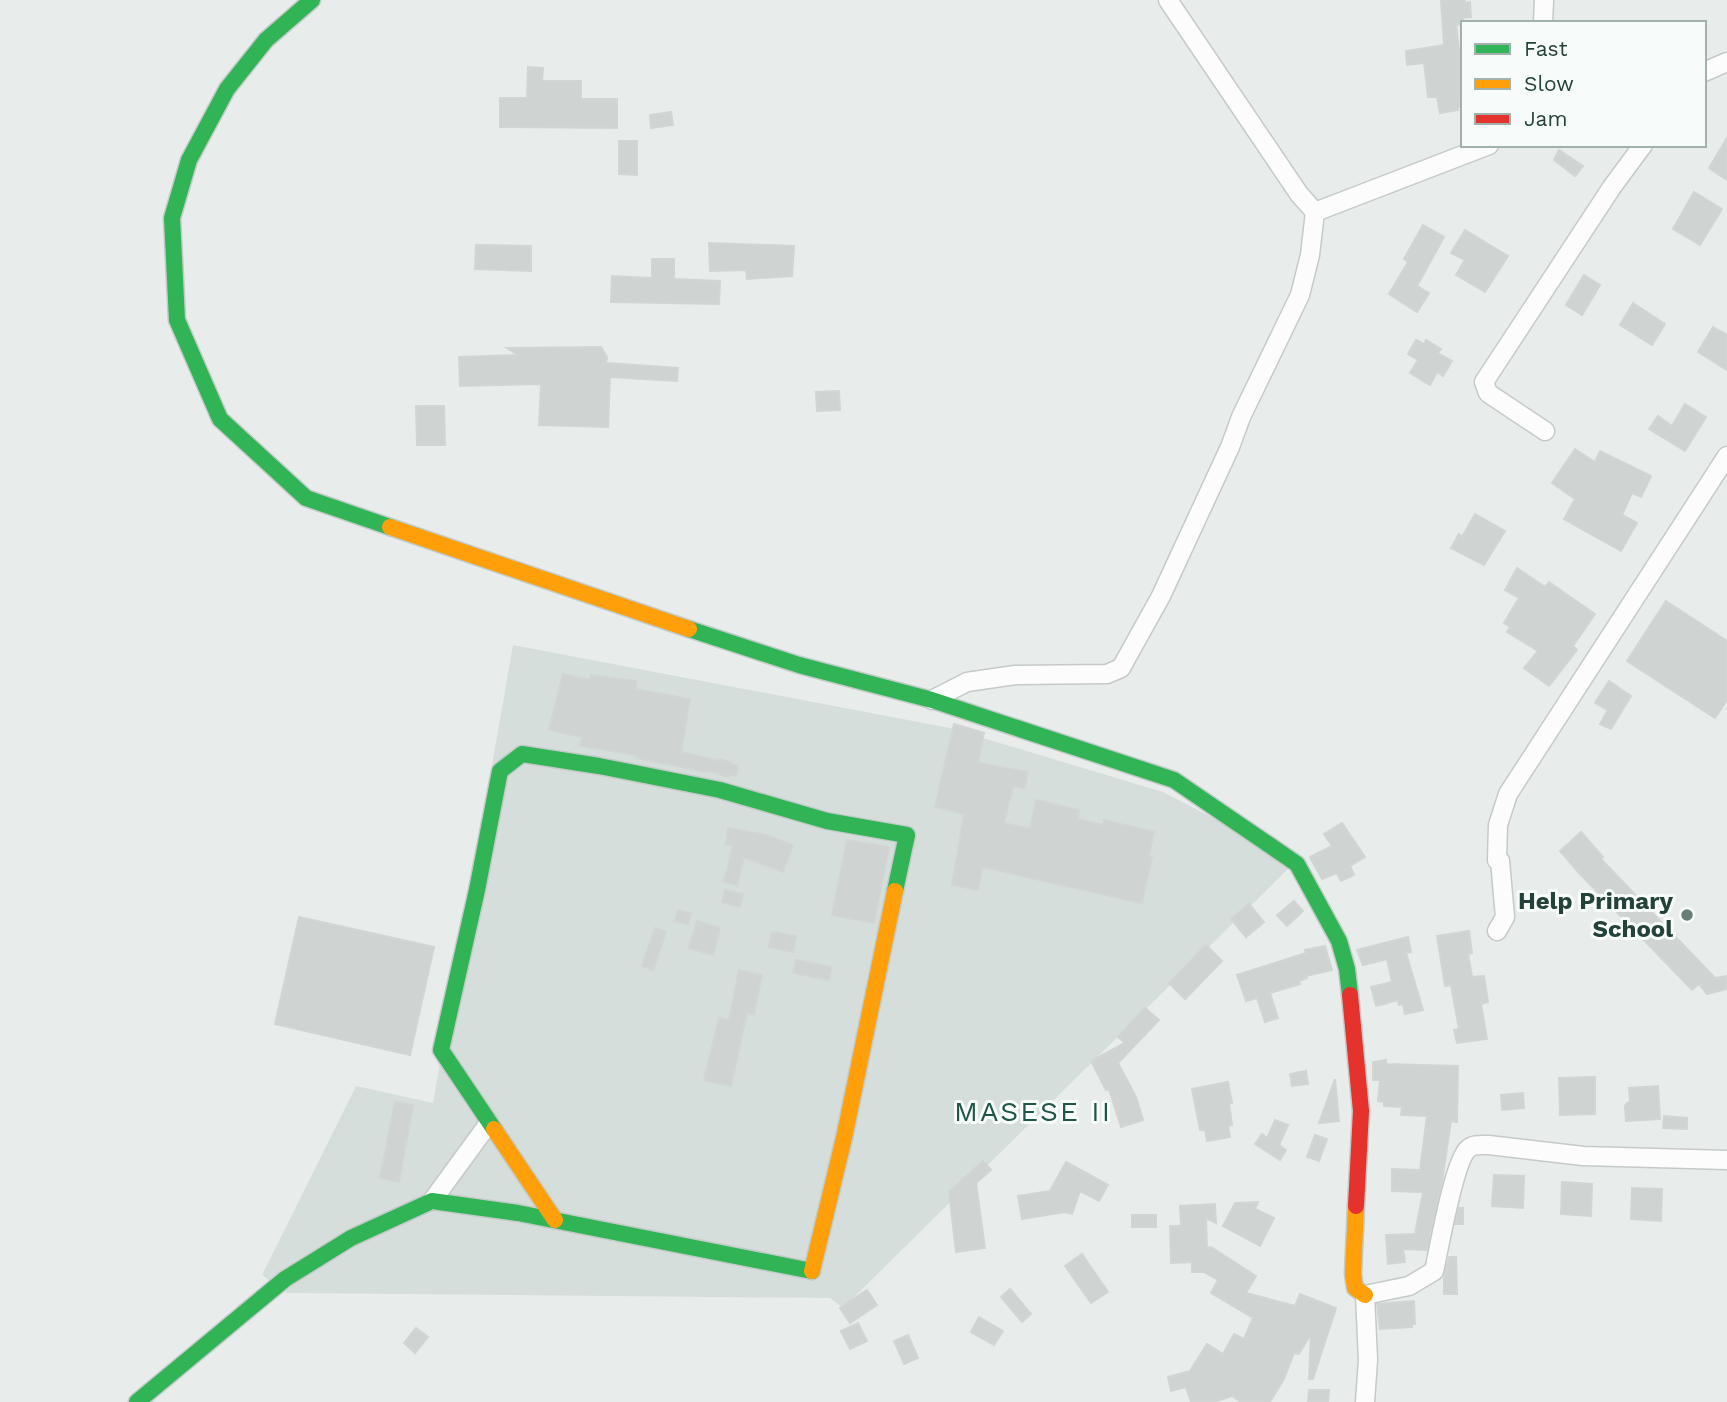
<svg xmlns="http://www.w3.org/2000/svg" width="1727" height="1402" viewBox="0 0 1727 1402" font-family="'Work Sans',sans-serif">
	<rect width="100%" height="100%" fill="#e8edeb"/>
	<polygon fill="#d6dedb" points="513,645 950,728 1163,792 1296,861 843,1308 830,1298 287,1293 262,1275 356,1086 433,1103"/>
	<g fill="#cfd4d2" stroke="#d1d6d4" stroke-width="2">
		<polygon points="1441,0 1465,0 1465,3 1470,2 1471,17 1463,18 1463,24 1456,25 1459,49 1462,49 1463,58 1463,94 1459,95 1461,107 1458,107 1458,110 1440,113 1437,97 1428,97 1424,63 1407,65 1406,51 1444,45"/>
		<polygon points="528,67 543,68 542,81 581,81 581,99 617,99 617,128 500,127 500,98 527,98"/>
		<polygon points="671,112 673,125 651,128 650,115"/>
		<polygon points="1727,138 1727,180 1709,168"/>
		<polygon points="619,141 637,141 637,175 619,174"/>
		<polygon points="1559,150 1583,166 1575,176 1554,160"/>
		<polygon points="1694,192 1722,209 1700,245 1673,229"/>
		<polygon points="1423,225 1444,237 1417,286 1429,293 1417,312 1389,294 1408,262 1404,259"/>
		<polygon points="1465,230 1508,256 1485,292 1456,275 1465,260 1451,253"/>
		<polygon points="709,243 794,246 792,276 747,279 746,270 710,271"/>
		<polygon points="476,245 531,246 531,271 475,269"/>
		<polygon points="652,259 674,259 674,279 720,281 719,304 611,302 612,276 652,278"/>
		<polygon points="1584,275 1600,285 1582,315 1566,305"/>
		<polygon points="1633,303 1665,324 1652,345 1620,325"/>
		<polygon points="1713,327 1727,335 1727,370 1698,352"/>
		<polygon points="1416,340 1424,344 1426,340 1441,349 1438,353 1452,361 1443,376 1437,372 1430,385 1410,373 1418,360 1408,354"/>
		<polygon points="601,347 607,357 606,363 678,368 677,381 610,377 608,427 539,425 541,384 460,386 459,357 518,355 507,348"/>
		<polygon points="839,391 840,410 817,411 816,392"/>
		<polygon points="1685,404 1706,417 1685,451 1649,429 1658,416 1672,426"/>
		<polygon points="416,406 444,406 445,445 417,445"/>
		<polygon points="1575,449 1595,462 1600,451 1651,476 1641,497 1632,493 1622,515 1637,523 1621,551 1564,519 1575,499 1552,483"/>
		<polygon points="1475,514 1505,531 1484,565 1451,548 1459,534 1462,537"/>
		<polygon points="1517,568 1545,587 1549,582 1595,614 1573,646 1577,650 1549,686 1524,668 1538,651 1507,632 1510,627 1504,623 1519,598 1505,590"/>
		<polygon points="1666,601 1727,641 1727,700 1715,718 1627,661"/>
		<polygon points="563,674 590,680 591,675 636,681 635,689 690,699 681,752 720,761 720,759 731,762 731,764 738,766 736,776 729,775 728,777 707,770 707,772 636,758 636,755 580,746 582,737 549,730"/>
		<polygon points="1609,681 1631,696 1611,729 1600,724 1608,710 1595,703"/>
		<polygon points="954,724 984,733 978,763 1028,772 1025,788 1013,786 1004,823 1030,829 1036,800 1079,810 1078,819 1103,825 1104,820 1154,832 1149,856 1152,857 1142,903 982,867 978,890 952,885 964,814 935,807"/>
		<polygon points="1342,823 1365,857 1350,866 1354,875 1341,881 1337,873 1322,879 1310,857 1332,846 1324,834"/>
		<polygon points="728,828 766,835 793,845 783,872 744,857 737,885 724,882 733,845 726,844"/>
		<polygon points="1581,832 1603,857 1601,859 1715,978 1727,976 1727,989 1707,994 1699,984 1692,990 1579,873 1560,851"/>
		<polygon points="847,840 889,847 874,923 832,915"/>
		<polygon points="725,890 743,894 740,907 722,902"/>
		<polygon points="1294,901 1303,911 1287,926 1277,915"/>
		<polygon points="1249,904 1264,922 1246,937 1231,919"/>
		<polygon points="678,910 691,913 688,924 675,921"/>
		<polygon points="299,917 434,947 410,1055 275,1024"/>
		<polygon points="697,921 720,928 713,955 689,948"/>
		<polygon points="655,928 666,932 653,970 642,966"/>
		<polygon points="1469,931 1472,953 1468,954 1472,977 1484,976 1488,1002 1481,1004 1487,1039 1457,1043 1454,1030 1459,1029 1451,985 1445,986 1437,936"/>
		<polygon points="772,932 796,936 793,952 769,947"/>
		<polygon points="1408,937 1411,952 1406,953 1423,1010 1405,1014 1403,1004 1399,1005 1398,1000 1376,1006 1371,987 1392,982 1387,959 1363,965 1357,950"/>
		<polygon points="1206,945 1222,961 1185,999 1169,983"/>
		<polygon points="1325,946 1332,970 1306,976 1307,978 1299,981 1300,984 1270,993 1278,1018 1265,1022 1257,998 1246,1001 1237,975 1306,953 1305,950"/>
		<polygon points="796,960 831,967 829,980 793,973"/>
		<polygon points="739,970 762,975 754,1014 747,1013 731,1086 704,1080 719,1018 729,1020"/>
		<polygon points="1145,1008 1159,1020 1118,1063 1136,1097 1143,1120 1121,1127 1109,1089 1106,1090 1091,1061 1125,1043 1118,1037"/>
		<polygon points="1386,1060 1386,1064 1458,1066 1457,1122 1451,1121 1442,1181 1427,1250 1403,1249 1405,1262 1388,1264 1386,1235 1415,1234 1423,1192 1392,1191 1392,1169 1420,1170 1427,1116 1401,1115 1402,1107 1384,1106 1384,1102 1378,1101 1380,1080 1373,1080 1373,1062"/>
		<polygon points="1306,1071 1308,1084 1292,1086 1290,1074"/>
		<polygon points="1589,1077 1595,1077 1595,1114 1560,1115 1559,1078"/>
		<polygon points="1335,1079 1339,1121 1319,1123"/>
		<polygon points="1228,1082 1232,1103 1229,1103 1232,1125 1228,1126 1230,1137 1207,1141 1205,1130 1200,1130 1192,1089"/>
		<polygon points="1658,1086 1660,1119 1626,1121 1625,1106 1627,1103 1630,1102 1629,1088"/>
		<polygon points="1523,1093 1524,1108 1502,1110 1501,1095"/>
		<polygon points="395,1102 413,1105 399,1182 380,1178"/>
		<polygon points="1664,1116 1687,1118 1687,1129 1663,1128"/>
		<polygon points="1275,1120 1288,1125 1279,1145 1286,1150 1280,1160 1255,1144 1262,1134 1267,1138"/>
		<polygon points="1315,1135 1327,1139 1319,1161 1307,1157"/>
		<polygon points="983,1161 991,1170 976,1183 985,1248 956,1252 949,1192"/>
		<polygon points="1066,1162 1108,1185 1099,1201 1080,1191 1072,1214 1065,1212 1022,1219 1018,1196 1050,1191"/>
		<polygon points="1494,1175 1524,1176 1523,1208 1492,1206"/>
		<polygon points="1562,1182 1592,1184 1591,1216 1561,1214"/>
		<polygon points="1632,1188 1662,1189 1661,1221 1631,1219"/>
		<polygon points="1258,1202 1255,1209 1274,1218 1260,1246 1223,1226 1235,1203"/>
		<polygon points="1215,1204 1216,1223 1206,1218 1207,1248 1211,1247 1256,1276 1246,1293 1295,1306 1300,1294 1336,1308 1313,1379 1309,1379 1311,1334 1299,1354 1294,1353 1284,1379 1270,1402 1241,1402 1232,1396 1214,1402 1191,1402 1186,1387 1171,1391 1168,1377 1190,1371 1207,1344 1223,1354 1234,1334 1244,1339 1253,1318 1211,1293 1218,1280 1204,1272 1192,1272 1192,1262 1171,1263 1170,1226 1181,1226 1180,1206"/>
		<polygon points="1459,1208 1463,1208 1463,1224 1455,1224"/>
		<rect x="1132" y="1215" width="24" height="12"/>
		<polygon points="1082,1254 1108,1292 1091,1303 1065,1266"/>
		<polygon points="1449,1257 1456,1257 1457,1294 1444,1294 1444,1277"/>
		<polygon points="1010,1289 1031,1314 1022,1322 1001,1297"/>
		<polygon points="867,1290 877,1305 850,1323 840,1308"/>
		<polygon points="1414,1301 1415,1324 1412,1324 1412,1327 1380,1329 1377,1304"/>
		<polygon points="979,1317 1003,1331 994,1345 971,1332"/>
		<polygon points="858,1323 867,1341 850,1349 841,1331"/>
		<polygon points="416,1328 428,1337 415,1353 404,1343"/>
		<polygon points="908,1335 918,1358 904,1364 894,1341"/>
		<polygon points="1309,1390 1329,1390 1328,1402 1308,1402"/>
	</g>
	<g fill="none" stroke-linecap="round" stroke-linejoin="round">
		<defs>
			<g id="street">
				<polyline points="1168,0 1299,194 1315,212 1489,145"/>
				<polyline points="1543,23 1544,0"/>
				<polyline points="1704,72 1727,62"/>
				<polyline points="1545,431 1488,393 1484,382 1612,187 1643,145"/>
				<polyline points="932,700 967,682 1015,675 1107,674 1121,668 1161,596 1230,447 1241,417 1300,295 1310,255 1315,212"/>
				<polyline points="1497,931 1505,917 1500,861 1497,860 1498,825 1508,794 1727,456"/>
				<polyline points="432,1201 489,1123"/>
				<path d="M1365,1402L1368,1360L1365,1295L1409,1286L1434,1271C1439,1249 1454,1161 1468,1149C1473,1144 1481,1145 1489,1145L1583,1156L1727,1160"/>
			</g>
			<g id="fast">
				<polyline points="312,0 266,40 227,89 189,160 172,218 177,320 220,419 306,498 390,527"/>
				<polyline points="689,629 799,665 932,700 1174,780 1297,864 1339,941 1347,969 1350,995"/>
				<polyline points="494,1129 441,1050 477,890 500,771 522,754 599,766 720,790 827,821 907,835 895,891"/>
				<polyline points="137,1402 285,1279 351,1238 432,1201 518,1213 812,1271"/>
			</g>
			<g id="slow">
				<polyline points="390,527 689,629"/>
				<polyline points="494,1129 555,1220"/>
				<polyline points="1356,1206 1353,1274 1355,1288 1365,1295"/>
				<polyline points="812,1271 844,1138 895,891"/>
			</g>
			<polyline id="jam" points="1350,995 1361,1111 1356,1206"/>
		</defs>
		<use href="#street" stroke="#c5cac8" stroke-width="21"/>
		<use href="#fast" stroke="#c3cbc8" stroke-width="19"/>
		<use href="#slow" stroke="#c3cbc8" stroke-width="19"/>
		<use href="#jam" stroke="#c3cbc8" stroke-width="19"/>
		<use href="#street" stroke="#fcfcfc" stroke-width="18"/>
		<use href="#fast" stroke="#30b455" stroke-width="16"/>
		<use href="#slow" stroke="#ff9f0a" stroke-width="16"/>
		<use href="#jam" stroke="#e5322d" stroke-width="16"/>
	</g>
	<circle fill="#697e78" stroke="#f7fbf9" stroke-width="2.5" cx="1687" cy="915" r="7"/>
	<g text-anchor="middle" stroke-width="6" stroke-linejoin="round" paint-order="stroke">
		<g font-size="24" font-weight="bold" fill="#24423a" stroke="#f7fbf9" text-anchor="end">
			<text x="1673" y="909">Help Primary<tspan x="1673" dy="28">School</tspan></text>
		</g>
		<g font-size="28" letter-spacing="2" fill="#1f5548" stroke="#f7fbf9">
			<text x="1033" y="1121">MASESE II</text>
		</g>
	</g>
	<rect x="1461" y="21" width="245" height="126" fill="#f7fbf9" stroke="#a3b1ad" stroke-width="2"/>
	<rect x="1475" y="44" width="35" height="10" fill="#30b455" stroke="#a3b1ad" stroke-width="2"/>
	<text x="1524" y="56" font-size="21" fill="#24423a">Fast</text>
	<rect x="1475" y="79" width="35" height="10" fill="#ff9f0a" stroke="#a3b1ad" stroke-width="2"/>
	<text x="1524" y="91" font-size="21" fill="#24423a">Slow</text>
	<rect x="1475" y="114" width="35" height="10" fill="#e5322d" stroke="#a3b1ad" stroke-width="2"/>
	<text x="1524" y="126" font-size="21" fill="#24423a">Jam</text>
</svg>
